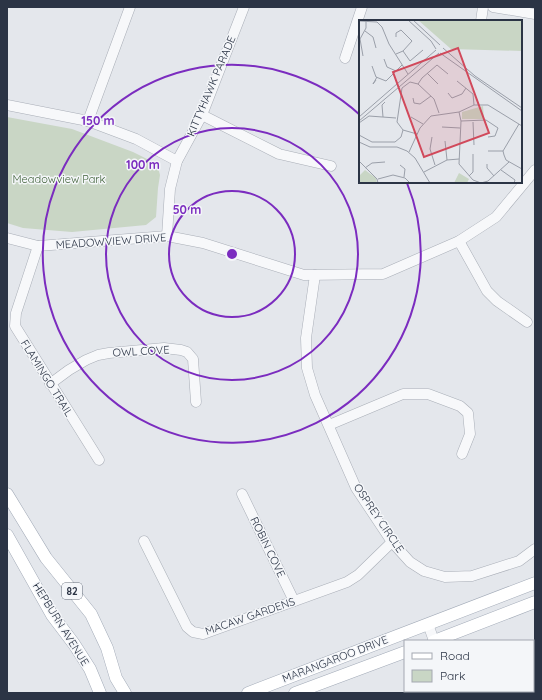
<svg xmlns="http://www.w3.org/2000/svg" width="542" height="700" viewBox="0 0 542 700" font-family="Quicksand,sans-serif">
	<rect width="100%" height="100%" fill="#e4e7ec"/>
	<polygon fill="#c9d6c5" points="7,117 72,129 133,152 157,164 160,175 158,188 156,217 146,225 72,232 23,228 7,223"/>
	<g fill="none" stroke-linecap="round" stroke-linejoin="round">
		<defs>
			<g id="minor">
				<polyline points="493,7 535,14"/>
				<polyline points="481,21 483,7"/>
				<polyline points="345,58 362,7"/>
				<polyline points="7,105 88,121 136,139 177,161"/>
				<polyline points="202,115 279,154 331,166"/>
				<polyline points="88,121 130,7"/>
				<polyline points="167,236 170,189 177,161 202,115 244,7"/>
				<polyline points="7,238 38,246 167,236 203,243 304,275 383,274 459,241 496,217 535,170"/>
				<polyline points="459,241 487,291 497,301 527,322"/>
				<polyline points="38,246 16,313 15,326 99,460"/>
				<polyline points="315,275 306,338 307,368 315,395 356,488 392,542 410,562 424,571 445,577 472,576 519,561 535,549"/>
				<polyline points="50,384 69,370 86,360 98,355 109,353 164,348 181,350 187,352 193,359 196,402"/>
				<polyline points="329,425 403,394 428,394 460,406 468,413 470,434 462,454"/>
				<polyline points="242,494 294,601"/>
				<polyline points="144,541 187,627 193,632 203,634 347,582 358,575 392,542"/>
				<polyline points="428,624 434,641"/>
				<polyline points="533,679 535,677"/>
				<polyline points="451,691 452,693"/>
				<polyline points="525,693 526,691"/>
			</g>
			<g id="major">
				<polyline points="7,494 46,558 91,614 107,648 116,678 125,693"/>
				<polyline points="7,535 52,615 74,644 90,669 100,693"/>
				<polyline points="434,641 535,602"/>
				<polyline points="248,693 535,583"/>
				<polyline points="295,693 405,652"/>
			</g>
		</defs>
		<use href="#minor" stroke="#a9aeb7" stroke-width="11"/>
		<use href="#major" stroke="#a3abb8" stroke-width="13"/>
		<use href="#minor" stroke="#f7f8fa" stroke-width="10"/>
		<use href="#major" stroke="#fff" stroke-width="12"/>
	</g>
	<g fill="none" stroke="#7b2cbf" stroke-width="2">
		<circle cx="232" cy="254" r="63"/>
		<circle cx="232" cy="254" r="126"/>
		<path d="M407 183A189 189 0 1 1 360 115"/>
	</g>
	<g text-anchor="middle" stroke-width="3" stroke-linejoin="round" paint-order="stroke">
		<rect fill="#f4f6f9" stroke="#676e7b" stroke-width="1" x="62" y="583" width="20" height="16" rx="3"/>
		<g font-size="10" font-weight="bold" fill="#2b3445">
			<text x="72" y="595">82</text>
		</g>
		<g font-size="11" fill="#2b3445" stroke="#f4f6f9">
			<text transform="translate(211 86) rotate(-67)" y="4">KITTYHAWK PARADE</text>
			<text transform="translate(111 241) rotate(-4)" y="4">MEADOWVIEW DRIVE</text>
			<text transform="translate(141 351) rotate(-3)" y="4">OWL COVE</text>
			<text transform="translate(47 378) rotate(58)" y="4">FLAMINGO TRAIL</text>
			<text transform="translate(379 518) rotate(56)" y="4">OSPREY CIRCLE</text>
			<text transform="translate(268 547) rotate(64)" y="4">ROBIN COVE</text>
			<text transform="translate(250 616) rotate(-19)" y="4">MACAW GARDENS</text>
			<text transform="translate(61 624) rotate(58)" y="4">HEPBURN AVENUE</text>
			<text transform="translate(335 659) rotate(-21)" y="4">MARANGAROO DRIVE</text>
		</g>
		<g font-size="11" fill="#3f6138" stroke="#f4f6f9">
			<text x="59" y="183">Meadowview Park</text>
		</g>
	</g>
	<g transform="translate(359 20)">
		<rect width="163" height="163" fill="#e4e7ec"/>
		<path d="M59,0H163V31L92,29ZM124,86L125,99H103V92ZM6,150L17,158L18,163H0V156ZM100,153L110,159L108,163H95Z" fill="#c9d6c5"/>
		<path fill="none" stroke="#9a9fa9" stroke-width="1" d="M49,0L72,21L77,29M54,0L81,25M0,1L18,2L23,7L30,24L49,54M6,11L14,17L17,28M37,17V13L42,10L53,21L44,31L37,34M84,28L116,56L163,88M44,31L51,41L64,30M81,33L163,91M4,36L1,19L7,8V1M25,39L28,47L37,51M13,46L17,57L27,61L43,45M68,53L79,64M17,60L14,64L18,57M98,61L114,74L115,85M59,64L63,58L78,45L89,54M89,73L93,78L103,74L107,68M54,78L55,83L61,84L72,76M100,92L102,101L100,144L114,160L122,163L129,161L150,142M0,97L77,30M24,97L23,85L26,82M52,97L64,104M0,101L80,33M102,101L127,100L139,108L136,116L129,117M114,102L115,125M0,103L10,96L37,98M160,104L144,131L145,135L147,140L163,149M83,107L101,108M58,114L44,110L38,102L43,68L51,62L59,64L75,79L80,93M0,115L13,122H36L42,117L44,110M73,117L71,129L76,145M86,121L88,140M0,122L11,127H38L48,131L56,138L71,163M129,131H144M50,132L61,108L72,96L100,92L115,85H129L163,106M0,141L18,159L19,163M128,144V148L135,156M41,145L46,149L45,157M6,148L13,143L26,142M142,150L156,160L155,163M65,152L88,140L100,139M110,156L114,152V134M19,159L34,155L46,158L51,163"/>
		<path fill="#d1495b" fill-opacity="0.15" stroke="#d1495b" stroke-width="2" d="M99,28L130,113L65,137L34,52Z"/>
		<rect width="163" height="163" fill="none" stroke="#2b3445" stroke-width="2"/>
	</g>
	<circle cx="232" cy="254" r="6" fill="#7b2cbf" stroke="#f4f6f9" stroke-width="2"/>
	<g font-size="12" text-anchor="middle" font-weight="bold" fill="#7b2cbf" stroke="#f4f6f9" stroke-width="3" stroke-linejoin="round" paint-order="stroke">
		<text x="98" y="125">150 m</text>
		<text x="143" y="169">100 m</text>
		<text x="187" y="214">50 m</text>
	</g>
	<rect width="542" height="700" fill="none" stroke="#2b3445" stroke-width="16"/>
	<rect x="404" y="640" width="130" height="52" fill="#f4f6f9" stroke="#a4a8b1"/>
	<rect x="412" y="653" width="20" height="6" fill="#ffffff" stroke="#a4a8b1"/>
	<text x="440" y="660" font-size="12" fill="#2b3445">Road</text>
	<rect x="412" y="670" width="20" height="12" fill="#c9d6c5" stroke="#a4a8b1"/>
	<text x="440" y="680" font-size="12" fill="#2b3445">Park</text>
</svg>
